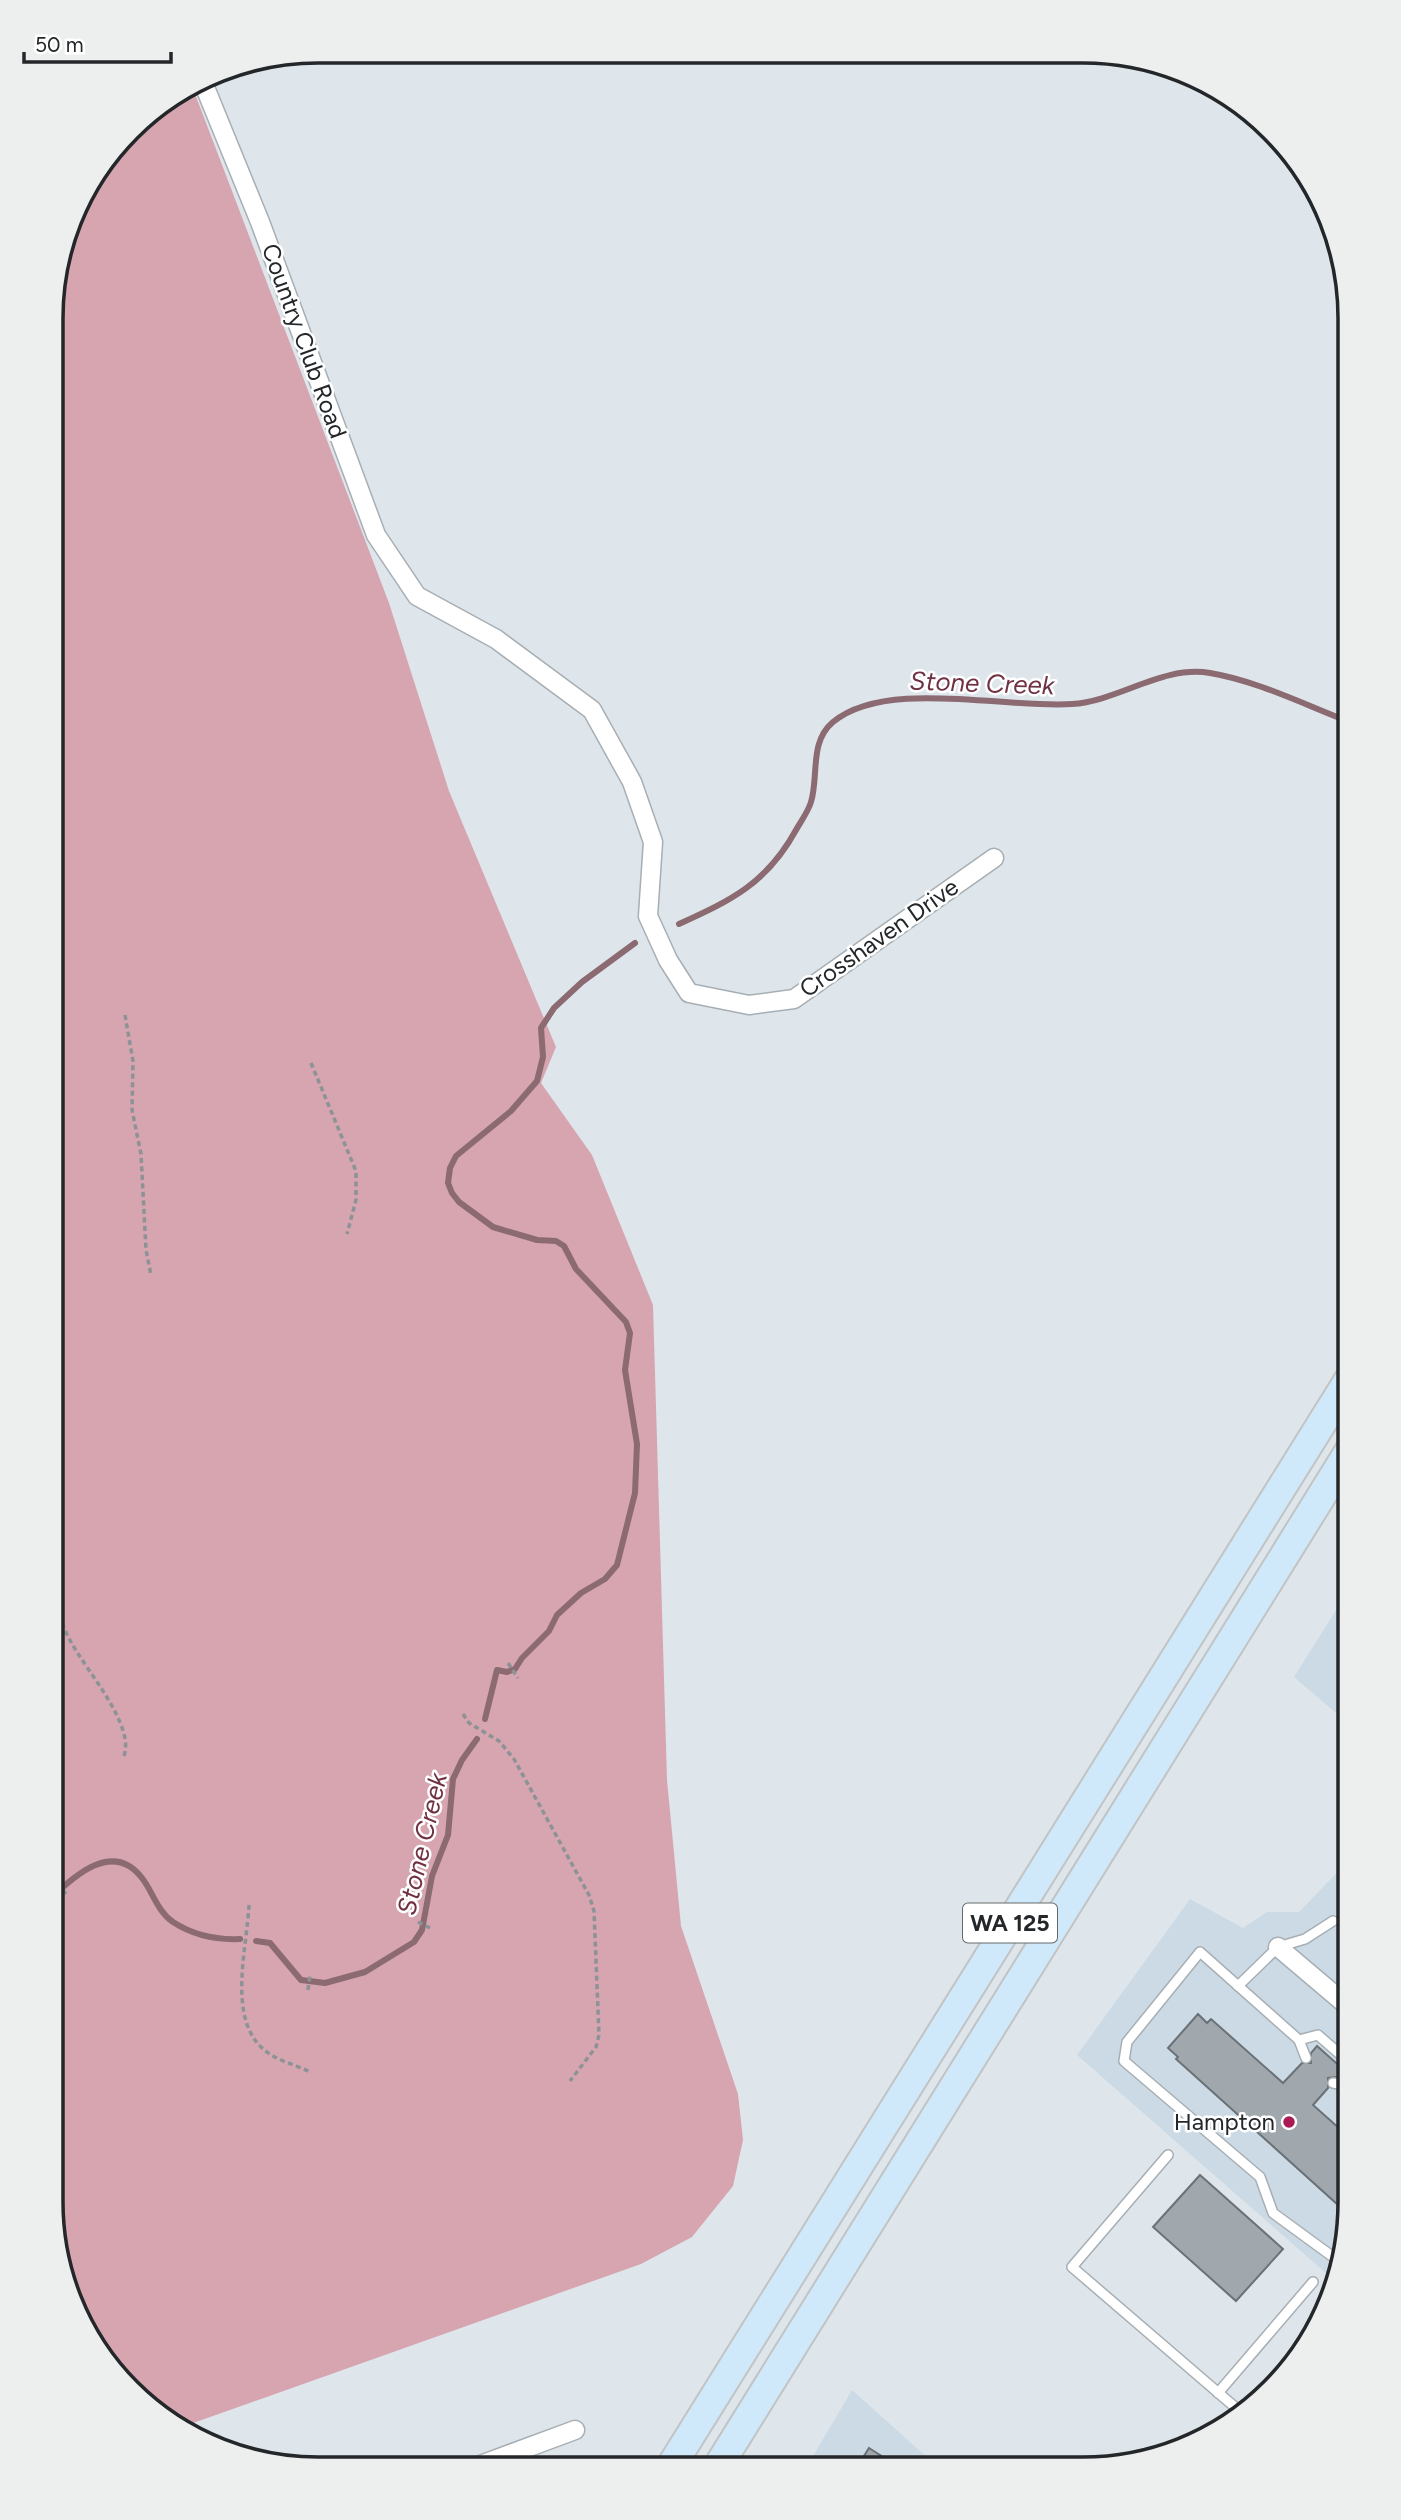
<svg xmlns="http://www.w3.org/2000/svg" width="1401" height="2520" viewBox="0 0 1401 2520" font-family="Figtree,sans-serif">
	<rect width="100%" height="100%" fill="#dee6ec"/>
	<g fill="#cbdae5">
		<polygon points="1350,1588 1350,1725 1294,1677"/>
		<polygon points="1350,1859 1350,2220 1335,2281 1077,2055 1190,1899 1243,1928 1267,1912 1299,1912"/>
		<polygon points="852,2390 940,2469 806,2468"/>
	</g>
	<polygon fill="#d6a5af" points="192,86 389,603 449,791 556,1047 541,1083 592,1155 653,1305 667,1780 681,1926 738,2094 743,2140 733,2186 692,2237 641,2264 179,2428 142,2403 96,2351 65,2288 51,2202 53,284 79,199 141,117"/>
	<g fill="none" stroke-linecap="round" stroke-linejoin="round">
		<g stroke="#8b6a72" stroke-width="6">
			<path d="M679,924C732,900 767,883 796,830C801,821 808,812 811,802C819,776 809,742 833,722C886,678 1007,709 1072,704C1119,701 1162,665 1210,673C1258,681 1305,705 1350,722"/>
			<polyline points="485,1719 497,1670 507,1672 515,1669 522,1658 549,1631 557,1615 581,1593 605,1579 617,1565 635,1493 637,1444 625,1370 630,1333 626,1322 576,1269 564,1246 556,1241 537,1240 493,1227 459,1202 452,1193 448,1183 450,1168 456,1156 511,1111 537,1081 543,1057 541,1028 554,1008 582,982 635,943"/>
			<path d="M51,1898C74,1876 113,1840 142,1878C153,1892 157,1911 173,1922C193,1935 217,1940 240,1939"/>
			<polyline points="256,1941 270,1943 301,1980 325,1983 365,1972 414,1942 422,1930 432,1876 448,1835 453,1779 462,1760 477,1739"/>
		</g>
	</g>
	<g fill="#a0a8ae" stroke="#6a7177" stroke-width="2">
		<polygon points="1198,2014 1207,2023 1211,2019 1283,2083 1302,2063 1311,2063 1311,2053 1317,2046 1344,2070 1338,2077 1328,2078 1328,2088 1313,2105 1350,2138 1350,2204 1343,2198 1337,2204 1176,2059 1178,2057 1168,2048"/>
		<polygon points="1200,2175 1283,2249 1236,2301 1153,2227"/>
		<polygon points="869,2448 902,2469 856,2469"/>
	</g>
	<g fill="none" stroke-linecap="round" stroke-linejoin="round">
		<defs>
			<g id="lane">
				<polyline points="1238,1986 1278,1947 1305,1939 1333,1921"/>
				<polyline points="1299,2040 1318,2035 1350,2063"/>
				<polyline points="1306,2058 1299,2040 1200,1952 1127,2042 1124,2061 1260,2177 1273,2213 1340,2262"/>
				<polyline points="1333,2083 1350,2086"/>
				<polyline points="1168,2155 1072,2267 1243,2414"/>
				<polyline points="1218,2393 1313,2282"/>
			</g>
			<g id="street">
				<polyline points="202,80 260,222 376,535 417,596 496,639 592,710 632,782 653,842 648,916 668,960 689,993 749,1005 794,999 994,858"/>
				<polyline points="1278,1947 1350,2008"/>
				<polyline points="475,2467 575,2430"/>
			</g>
			<g id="primary">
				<polyline points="670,2468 1350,1378"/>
				<polyline points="717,2468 1350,1450"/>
			</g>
		</defs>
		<use href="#lane" stroke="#a7afb4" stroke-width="12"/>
		<use href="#street" stroke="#a7afb4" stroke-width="21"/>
		<use href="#primary" stroke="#c2c3c3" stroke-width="32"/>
		<g stroke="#8c9296" stroke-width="3.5" stroke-dasharray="5 3.5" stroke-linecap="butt">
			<polyline points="125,1015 133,1061 132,1110 141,1154 146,1250 151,1275"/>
			<polyline points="311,1063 356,1171 356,1200 347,1234"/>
			<path d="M51,1591C57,1608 62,1626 71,1642C85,1669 138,1728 123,1758"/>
			<polyline points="508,1663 518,1678"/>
			<polyline points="463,1714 469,1723 499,1741 514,1759 589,1895 594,1911 599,2035 596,2047 570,2081"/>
			<polyline points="58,1883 66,1894"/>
			<path d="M249,1905C247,1947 228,2015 261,2047C274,2060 294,2064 310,2072"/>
			<polyline points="418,1922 430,1928"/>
			<polyline points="308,1990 310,1975"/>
		</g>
		<use href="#lane" stroke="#fff" stroke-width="9"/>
		<use href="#street" stroke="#fff" stroke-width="18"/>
		<use href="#primary" stroke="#cfe8fa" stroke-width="28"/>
	</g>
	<circle fill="#aa1a53" stroke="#fff" stroke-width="2.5" cx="1289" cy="2122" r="7"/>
	<g text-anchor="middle" stroke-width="5" stroke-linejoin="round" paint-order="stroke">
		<rect fill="#fff" stroke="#666869" stroke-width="2" x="963" y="1903.5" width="94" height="39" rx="5"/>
		<g font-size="23" font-weight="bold" fill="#242729">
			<text x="1010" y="1931">WA 125</text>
		</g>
		<g font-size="24" fill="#242729" stroke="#fff">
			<text transform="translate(304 341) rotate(70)" y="8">Country Club Road</text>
			<text transform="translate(879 938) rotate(-35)" y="8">Crosshaven Drive</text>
		</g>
		<g font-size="24" fill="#242729" stroke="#fff" text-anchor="end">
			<text x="1275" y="2130">Hampton</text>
		</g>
		<g font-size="26" font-style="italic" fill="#703143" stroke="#fff">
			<text transform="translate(982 683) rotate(2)" y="9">Stone Creek</text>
			<text transform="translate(422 1844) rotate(-77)" y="9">Stone Creek</text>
		</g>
	</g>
	<path d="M0 0H1401V2520H0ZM318 63H1083A255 255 0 0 1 1338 318V2202A255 255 0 0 1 1083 2457H318A255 255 0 0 1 63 2202V318A255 255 0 0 1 318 63Z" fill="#edeeee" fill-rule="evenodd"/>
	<path fill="none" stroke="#242729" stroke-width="3.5" d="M318 63H1083A255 255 0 0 1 1338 318V2202A255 255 0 0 1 1083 2457H318A255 255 0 0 1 63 2202V318A255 255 0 0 1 318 63Z"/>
	<path d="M24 52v10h147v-10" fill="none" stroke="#242729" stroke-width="3.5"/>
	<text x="35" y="52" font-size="21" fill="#242729" stroke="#ffffff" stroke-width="5" paint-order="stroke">50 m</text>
</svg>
